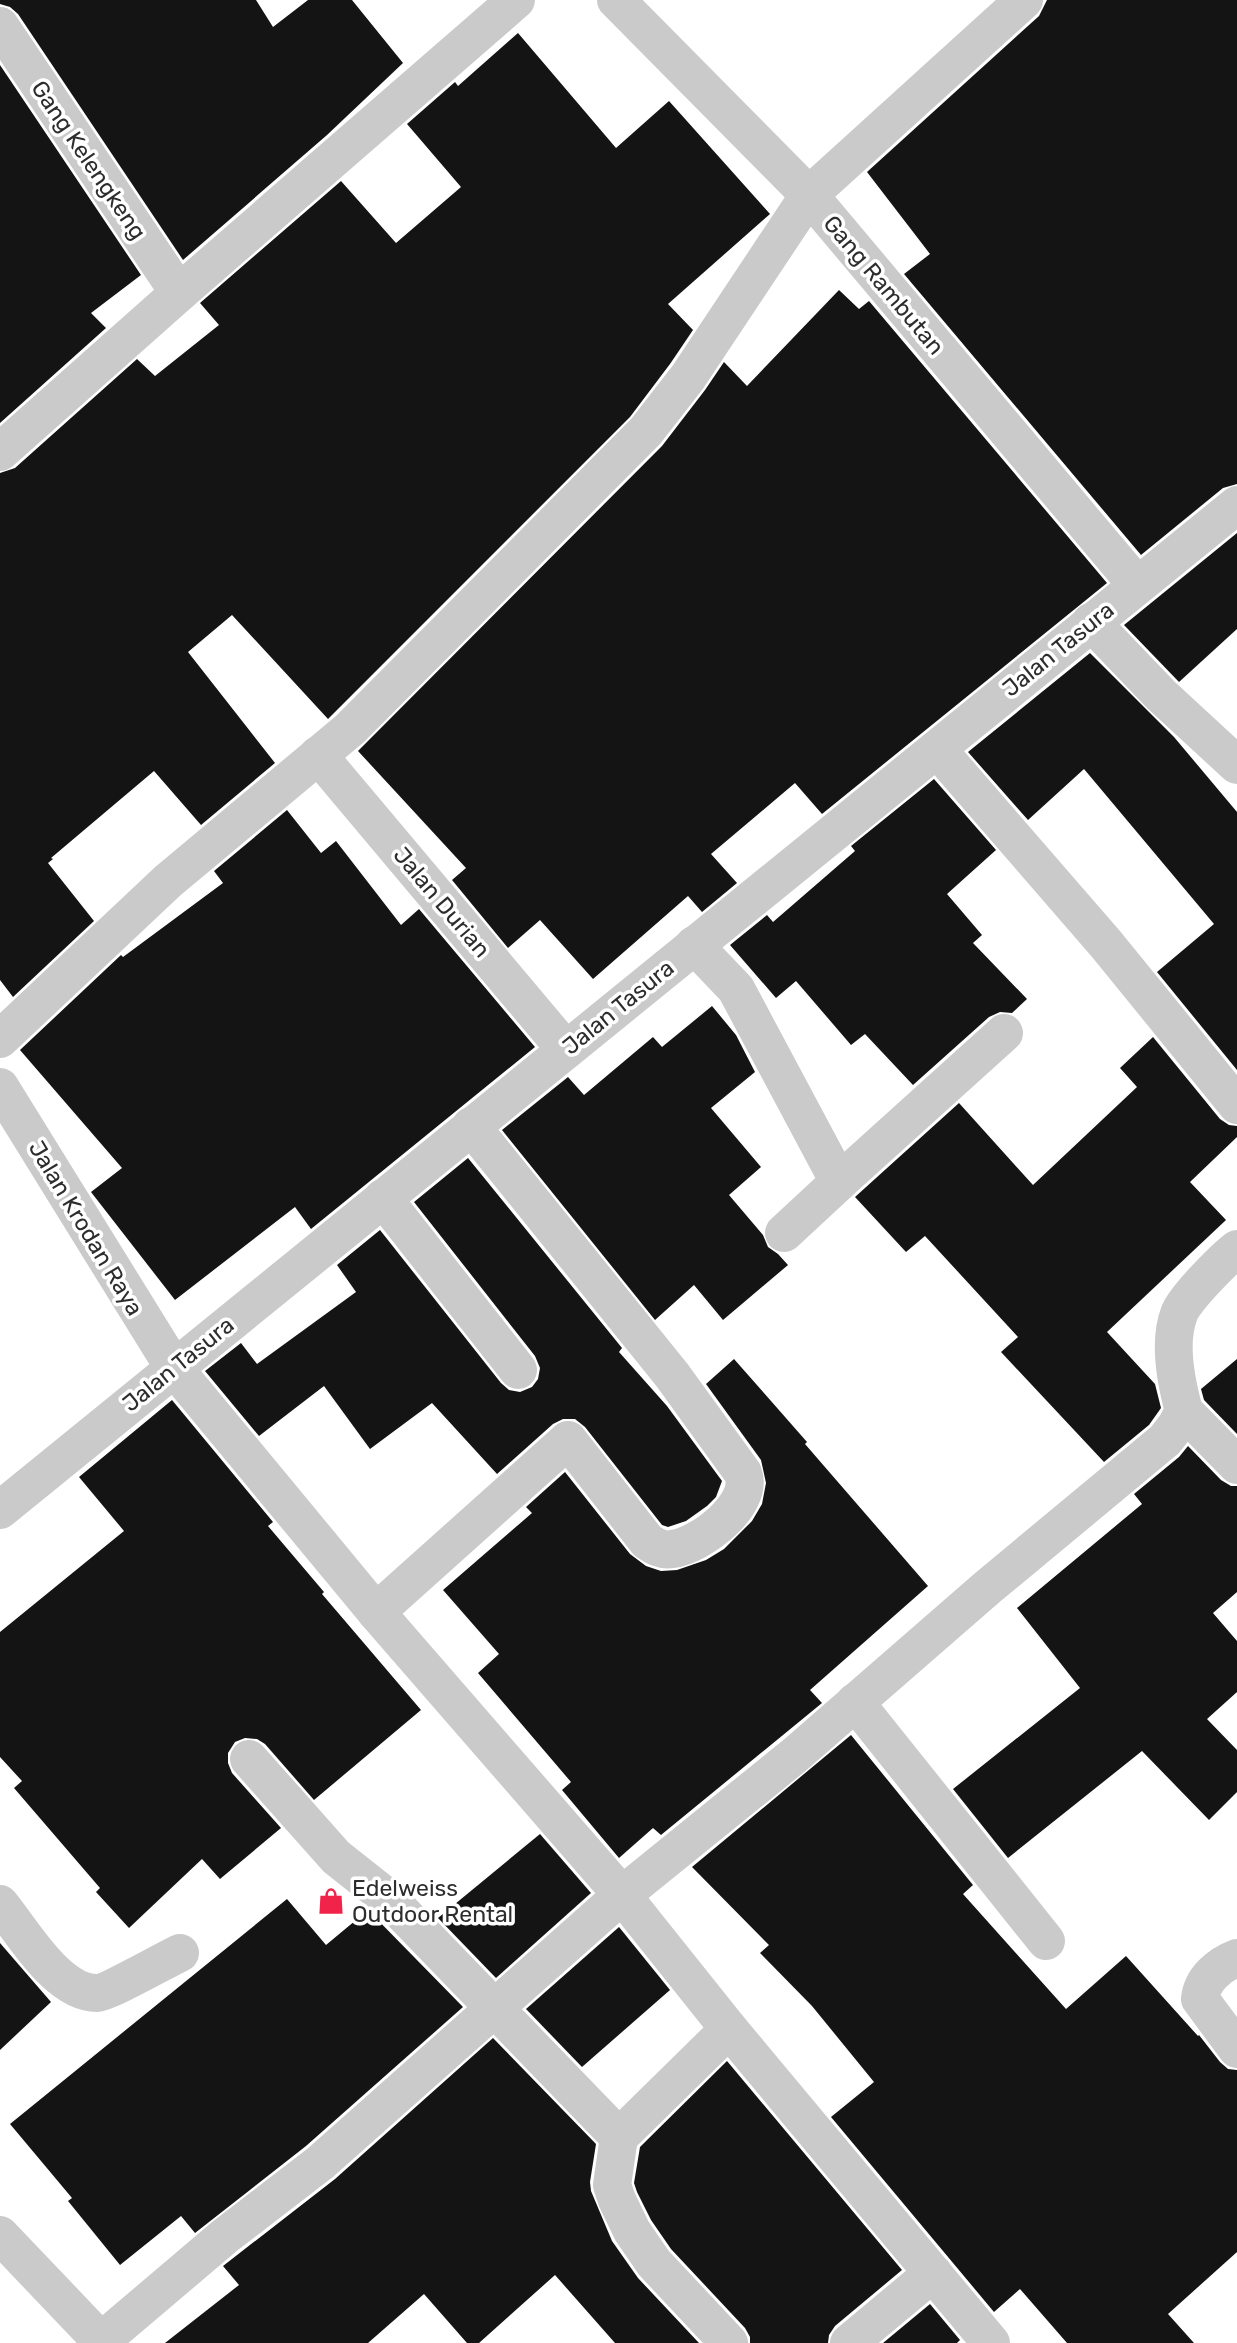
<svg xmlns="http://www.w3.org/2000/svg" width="1237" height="2343" viewBox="0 0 1237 2343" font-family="Rubik,sans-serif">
	<rect width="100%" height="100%" fill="#fff"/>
	<g fill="#141414">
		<polygon points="0,0 256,0 273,27 308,0 352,0 403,63 327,135 183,260 18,14 10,7 0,4"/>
		<polygon points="1047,0 1237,0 1237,484 1223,488 1141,555 904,274 930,254 867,172 1039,16"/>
		<polygon points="518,33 616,148 669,101 770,214 668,304 693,330 670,364 630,417 328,719 232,615 188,652 275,763 201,825 154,771 51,858 53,859 48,863 94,921 13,997 0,980 0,473 15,468 137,359 155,376 219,325 200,303 341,181 396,243 461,187 407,124 455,82 458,86"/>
		<polygon points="0,65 141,275 91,313 106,328 0,423"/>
		<polygon points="839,290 859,309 869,301 1107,583 822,814 795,783 711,854 737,883 702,912 688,896 593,979 540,920 508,948 452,880 466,868 358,751 662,446 705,390 724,362 747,386"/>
		<polygon points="1237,533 1237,629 1179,682 1124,625"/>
		<polygon points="1090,653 1174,737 1237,812 1237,1070 1157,972 1214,924 1084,769 1028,820 968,752"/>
		<polygon points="934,779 996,850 947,894 982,935 973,943 1027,999 1012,1013 1000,1012 989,1017 913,1085 865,1034 851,1045 796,981 776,998 730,945 767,915 773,922 855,851 851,846"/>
		<polygon points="287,810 321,853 336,841 401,925 419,909 535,1047 311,1229 295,1207 175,1300 91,1192 122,1168 20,1050 121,955 123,957 223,883 214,871"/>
		<polygon points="712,1006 736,1035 755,1072 711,1108 761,1167 729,1195 763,1235 768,1247 778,1254 788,1265 723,1320 694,1285 655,1320 502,1130 568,1077 584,1095 653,1037 662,1047"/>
		<polygon points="1153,1037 1220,1119 1229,1125 1237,1126 1237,1137 1190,1182 1226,1220 1107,1332 1155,1384 1161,1408 1149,1425 1104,1462 1001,1352 1018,1337 925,1236 906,1252 855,1197 959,1103 1033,1185 1137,1087 1120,1068"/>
		<polygon points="468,1158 622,1348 619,1352 667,1406 722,1481 716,1497 707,1506 686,1521 668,1527 662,1525 585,1427 575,1419 563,1419 553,1424 497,1474 432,1403 370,1449 324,1386 259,1436 205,1371 241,1343 257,1364 356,1292 337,1265 380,1230 501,1383 509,1390 520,1392 532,1387 538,1379 540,1368 535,1356 414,1202"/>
		<polygon points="734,1359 807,1442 805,1444 928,1586 810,1690 822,1703 661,1835 653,1828 619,1858 562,1790 571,1782 478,1673 499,1654 443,1590 532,1513 526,1507 565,1472 630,1554 646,1566 661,1571 677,1570 706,1560 724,1549 752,1521 762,1504 766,1483 761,1460 706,1384"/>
		<polygon points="1237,1359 1237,1434 1204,1400 1201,1389"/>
		<polygon points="172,1400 273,1522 268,1526 324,1592 322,1594 421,1710 314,1800 265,1744 257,1739 245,1738 235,1742 228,1753 228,1763 232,1773 281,1828 220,1879 202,1859 129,1928 96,1892 100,1888 14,1788 22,1781 0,1757 0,1632 124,1531 79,1477"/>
		<polygon points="1188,1446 1221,1480 1231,1486 1237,1486 1237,1592 1213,1613 1237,1641 1237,1692 1207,1719 1237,1750 1237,1792 1209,1820 1142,1751 1008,1858 953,1789 1080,1688 1017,1608 1142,1504 1134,1494 1179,1457"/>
		<polygon points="851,1735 973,1885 963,1894 1066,2009 1126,1956 1198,2036 1199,2035 1220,2062 1228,2069 1237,2070 1237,2252 1168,2314 1194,2343 1067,2343 1020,2289 994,2312 831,2117 874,2082 812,2006 760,1953 769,1945 692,1867"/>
		<polygon points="540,1834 591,1893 496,1978 438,1918"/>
		<polygon points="287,1899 326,1945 368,1910 463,2007 306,2146 195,2233 181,2216 120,2265 68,2201 72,2198 10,2124"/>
		<polygon points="619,1927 670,1990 582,2067 526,2009"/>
		<polygon points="0,1943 51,2002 0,2050"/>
		<polygon points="493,2038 596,2144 590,2182 591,2191 612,2241 638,2278 699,2343 615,2343 555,2275 479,2343 467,2343 424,2294 368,2343 165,2343 239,2285 223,2266 335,2179"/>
		<polygon points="727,2061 902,2270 835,2326 829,2335 828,2343 750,2343 750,2337 745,2328 671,2249 651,2220 637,2192 634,2183 640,2147"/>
		<polygon points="930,2304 960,2340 957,2343 883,2343"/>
	</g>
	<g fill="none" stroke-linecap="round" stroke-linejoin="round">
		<g stroke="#cacaca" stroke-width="38">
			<polyline points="616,0 809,195 1137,585"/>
			<polyline points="0,26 179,293"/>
			<polyline points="0,452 179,293 516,0"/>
			<polyline points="1091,622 1161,695 1237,765"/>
			<polyline points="937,749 1106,944 1237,1105"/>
			<polyline points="318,755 566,1050"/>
			<polyline points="694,945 736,989 839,1182 784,1233"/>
			<polyline points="0,1039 168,881 350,729 646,431 688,377 809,195 1024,0"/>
			<polyline points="0,1087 174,1368 376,1612 622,1895 729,2029 991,2343"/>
			<polyline points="839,1182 1004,1033"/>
			<polyline points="383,1198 518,1370"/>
			<polyline points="1184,1411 1237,1465"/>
			<polyline points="0,1510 1237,505"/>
			<path d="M376,1612L568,1440L647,1541C654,1546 662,1551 672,1549C700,1546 755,1504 743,1473L672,1375L471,1126"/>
			<polyline points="855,1702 1046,1941"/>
			<polyline points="249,1759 336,1857 389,1899 619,2137 729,2029"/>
			<path d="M0,1904C23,1932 57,1993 97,1993C107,1993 167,1959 180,1953"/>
			<path d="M1237,1958C1219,1965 1202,1979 1200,1999L1237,2049"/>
			<polyline points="619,2137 612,2185 617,2200 632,2231 654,2263 729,2343"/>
			<polyline points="0,2235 101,2341"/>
			<path d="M99,2343L225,2236L320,2163L622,1895L795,1755L988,1587L1165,1440L1176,1426L1184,1411C1176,1382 1168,1343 1179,1314C1183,1300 1224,1259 1237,1249"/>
			<polyline points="849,2343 933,2273"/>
		</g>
	</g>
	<defs>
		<symbol id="shop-bare" viewBox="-9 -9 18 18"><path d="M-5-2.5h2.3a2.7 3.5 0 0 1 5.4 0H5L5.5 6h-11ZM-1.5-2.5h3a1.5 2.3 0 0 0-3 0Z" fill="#f1234a" stroke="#fff" stroke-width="2.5" paint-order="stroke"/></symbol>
	</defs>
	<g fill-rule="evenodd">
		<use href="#shop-bare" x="312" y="1882" width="38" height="38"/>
	</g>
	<g text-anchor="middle" stroke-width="7" stroke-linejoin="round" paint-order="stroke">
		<g font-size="23" fill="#2d2d2d" stroke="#fff">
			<text transform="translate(89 160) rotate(56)" y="8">Gang Kelengkeng</text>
			<text transform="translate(884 285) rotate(50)" y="8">Gang Rambutan</text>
			<text transform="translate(1058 649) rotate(-39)" y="8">Jalan Tasura</text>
			<text transform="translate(442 902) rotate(50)" y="8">Jalan Durian</text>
			<text transform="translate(618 1007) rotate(-39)" y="8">Jalan Tasura</text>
			<text transform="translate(86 1228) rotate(59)" y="8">Jalan Krodan Raya</text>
			<text transform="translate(178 1364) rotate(-39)" y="8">Jalan Tasura</text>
		</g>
		<g font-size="23" fill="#2d2d2d" stroke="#fff" text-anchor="start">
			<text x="352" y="1896">Edelweiss<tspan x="352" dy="26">Outdoor Rental</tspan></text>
		</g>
	</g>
</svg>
